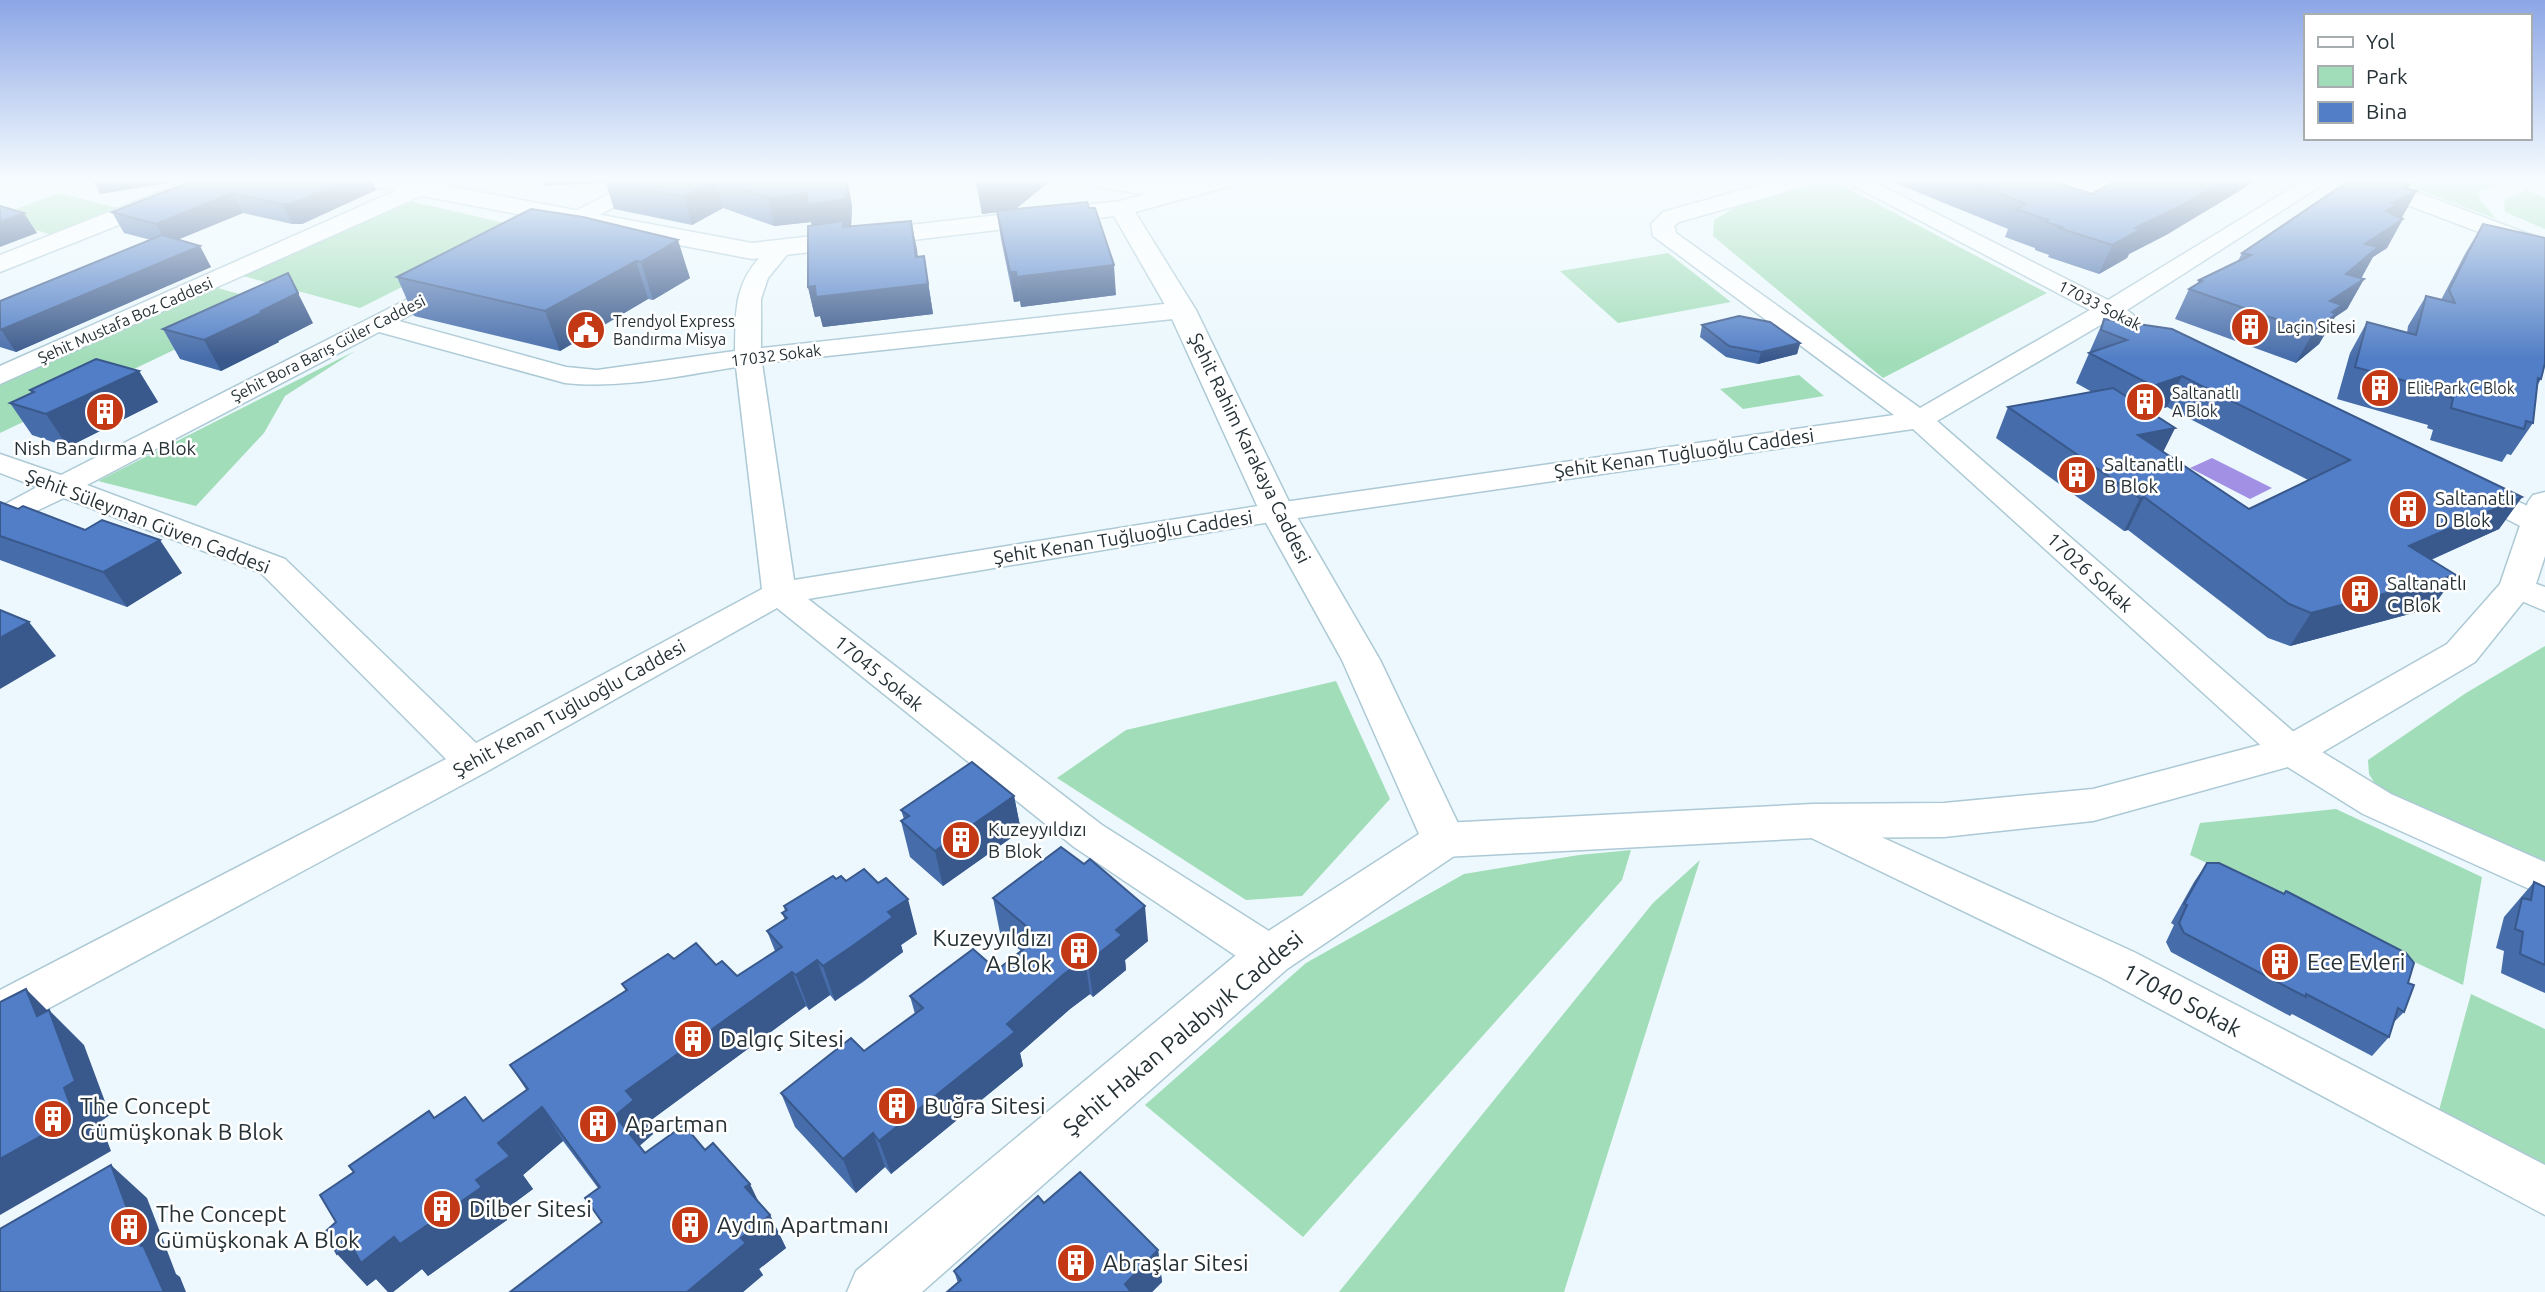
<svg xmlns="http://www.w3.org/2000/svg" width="2545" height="1292" viewBox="0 0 2545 1292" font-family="Ubuntu,sans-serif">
	<rect width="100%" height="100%" fill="#ecf8fd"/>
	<g fill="#a2ddb9">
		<polygon points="1813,178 1828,178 2047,293 1883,378 1713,236 1714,220 1739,205"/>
		<polygon points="2388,178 2542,178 2478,190 2480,200 2496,219"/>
		<polygon points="2527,190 2545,198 2545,229 2505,212 2504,200"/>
		<polygon points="59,193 118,208 53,235 0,220 0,215"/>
		<polygon points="410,201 522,227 360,308 243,276"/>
		<polygon points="1668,253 1731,302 1618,323 1560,271"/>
		<polygon points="214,287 272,303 0,433 0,385"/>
		<polygon points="355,351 285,396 264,433 196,506 98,481"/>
		<polygon points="1799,375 1824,396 1743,409 1720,389"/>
		<polygon points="2545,646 2545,866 2379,790 2369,774 2368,760 2466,693"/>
		<polygon points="1336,681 1390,799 1302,896 1246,900 1057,778 1126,730"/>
		<polygon points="2336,809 2482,877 2463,985 2190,855 2200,823"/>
		<polygon points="1631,850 1622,880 1303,1237 1145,1105 1306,963 1464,874 1579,855"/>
		<polygon points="1700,860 1564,1292 1339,1292 1653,903"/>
		<polygon points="2471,994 2545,1029 2545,1169 2438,1114"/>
	</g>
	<polygon fill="#a290e4" points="2212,458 2272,488 2250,499 2190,468"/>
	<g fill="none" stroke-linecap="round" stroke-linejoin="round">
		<defs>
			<g id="minor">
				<polygon points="424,178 452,178 450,183 0,384 0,366"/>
				<polygon points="639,178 666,178 555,240 539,240 535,235 539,230"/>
				<path d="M1121,178C1139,182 1200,176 1208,188C1195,207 1109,189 1088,184L1085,179Z"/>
				<path d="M1784,178H1819L1817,183L1679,222L1674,226L1676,233L1920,408L2090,310L1839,178H1866L2108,300L2308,178H2333L2127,310L2137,318L2133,323L2124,326L2109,320L1937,421L2304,741L2391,794L2545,862V896L2363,814L2278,761L1913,429L1277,521L808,599L1102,825L1286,942L1292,955L1286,968L1270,973L1254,968L1074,847L777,608L486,772L16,1026L0,1032V990L446,759L261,573L64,498L0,528V507L37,487L0,473V454L61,475L453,276L462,278L465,283L462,288L399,321L566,367L597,370L735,351C736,313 733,287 760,257C769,247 773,241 787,245L791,250L768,278L761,299V348L1182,302L1191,305L1195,310L1191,315L1182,318L762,363L794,580L1277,503L1894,415L1653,236L1651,224L1663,212ZM379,332L565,383C623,389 679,376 736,367L762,589L476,743L285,559L87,485Z"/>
				<polygon points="2469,479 2545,514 2545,531 2528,530 2458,494 2454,488 2458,482"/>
				<polygon points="2517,577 2545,587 2545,611 2505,594 2500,587 2505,580"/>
				<polygon points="1813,806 2134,952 2545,1165 2545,1215 2102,978 1799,832 1793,821 1799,810"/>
			</g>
			<g id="tertiary">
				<polygon points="2345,178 2379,178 2545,240 2545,257 2349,183"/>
				<polygon points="2545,492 2545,556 2535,587 2475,662 2306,762 2093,821 1944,837 1813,838 1444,857 1428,852 1422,840 1428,828 1444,823 1813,804 1944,803 2093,789 2278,740 2447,644 2500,584 2528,502 2533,495"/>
			</g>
			<g id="secondary">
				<polygon points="195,178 229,178 225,183 0,272 0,255"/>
				<polygon points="353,178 404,178 752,243 1120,201 1206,178 1246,178 1242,183 1135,212 1196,310 1294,512 1380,660 1466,840 1460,852 1287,969 922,1292 847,1292 856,1271 1253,941 1419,834 1342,660 1260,512 1168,310 1114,216 752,259 365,185"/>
			</g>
		</defs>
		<use href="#minor" stroke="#acc9d5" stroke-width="3"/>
		<use href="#tertiary" stroke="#acc9d5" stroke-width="3"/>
		<use href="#secondary" stroke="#acc9d5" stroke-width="3"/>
		<use href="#minor" fill="#fff" fill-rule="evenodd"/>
		<use href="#tertiary" fill="#fff" fill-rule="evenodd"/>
		<use href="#secondary" fill="#fff" fill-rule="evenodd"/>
	</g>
	<g fill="#466caa" fill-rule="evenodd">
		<polygon points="200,178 371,178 376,190 302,224 292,224 243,213 177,240 211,267 16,352 0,347 0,301 151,240 124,233 112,212"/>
		<polygon points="540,178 847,178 852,206 851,227 917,257 924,256 933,314 823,327 820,316 815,317 808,287 812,225 811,222 774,226 723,208 692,225 614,209 606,183 543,186"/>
		<polygon points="975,178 1053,178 1016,209 1116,295 1021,307 1020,301 1014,302 1001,239 997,212 982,214"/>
		<polygon points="1897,178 2042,178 2168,234 2129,254 2127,258 2099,274 2048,257 2049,255 2035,250 2035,248 2005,237 2008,229 1895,183"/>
		<polygon points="2410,184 2408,189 2401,218 2387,248 2373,257 2360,278 2364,279 2347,309 2335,317 2319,344 2296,363 2175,319 2189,289 2197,284 2199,280 2238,261 2242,253"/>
		<polygon points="531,209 690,278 653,300 648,299 560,351 414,316 397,277"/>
		<polygon points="2483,224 2541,379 2537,386 2533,423 2511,455 2507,454 2502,462 2430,440 2433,430 2427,428 2428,425 2337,399 2350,353 2367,322 2407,333 2408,326 2426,296 2441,300 2466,252"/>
		<path d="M2104,319L2522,497L2499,529L2431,560L2432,608L2290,646L2268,638L2128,530L2124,531L1996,438L2008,407L2092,392L2076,383ZM2167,407L2308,480L2249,509L2163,452L2175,428L2151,412Z"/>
		<polygon points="313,323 278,341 279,342 221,371 180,359 163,329"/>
		<polygon points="1702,325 1800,343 1797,354 1758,364 1726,357 1700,337"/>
		<polygon points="139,371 158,402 68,447 32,435 10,403 32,393 30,390"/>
		<polygon points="0,502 182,573 127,607 0,560"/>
		<polygon points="1014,796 1021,831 943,886 910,857 901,821 904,819 901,810"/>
		<polygon points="2207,863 2408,983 2404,1012 2393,1023 2389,1037 2372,1056 2292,1014 2290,1016 2171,952 2166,942 2174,925 2171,923 2194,882"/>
		<polygon points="836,879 846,881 917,934 901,945 903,952 863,982 835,1001 830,995 809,1010 806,1006 647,1123 653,1134 639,1146 645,1153 705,1150 759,1203 770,1215 786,1248 759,1269 763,1275 743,1292 510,1292 602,1223 585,1198 598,1188 563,1141 523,1175 533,1189 502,1212 507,1220 428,1276 422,1269 393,1292 388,1292 376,1279 367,1286 336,1222 354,1172 429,1111 435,1118 483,1121 527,1091 510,1065 626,991 622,984 674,959 716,965 737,976 775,951 767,931 785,920 782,913 785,912 784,906"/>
		<polygon points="2534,882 2545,887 2545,993 2501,973 2504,951 2496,948 2504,917"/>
		<polygon points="993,898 1148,941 1125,960 1126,970 1093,997 1090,994 1070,1009 1020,1053 1023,1066 891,1174 885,1167 856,1193 795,1127 781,1093 864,1051 915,1014 910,996 997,970 1021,951 1000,933"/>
		<polygon points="1044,1203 1158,1250 1162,1282 1152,1292 947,1292 958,1283 954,1271"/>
	</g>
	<g fill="#39588b">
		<polygon points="92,178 182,178 181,181 100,194"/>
		<polygon points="350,178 371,178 376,190 302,224 292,224 282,204"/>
		<polygon points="847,178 852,206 851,227 814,233 811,222 774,226 768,198 807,193"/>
		<polygon points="1016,178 1053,179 1014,210 982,214 978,186"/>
		<polygon points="2228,178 2261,178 2168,234 2129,254 2127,258 2099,274 2112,245 2135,228"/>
		<polygon points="716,180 723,208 692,225 684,197"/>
		<polygon points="2410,184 2402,198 2417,191 2401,219 2386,211 2404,188"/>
		<polygon points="232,193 243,213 167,244 156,224"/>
		<polygon points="24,213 37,233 0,247 0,222"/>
		<polygon points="2403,219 2387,248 2373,257 2362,277 2342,293 2364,279 2347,309 2335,317 2319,344 2296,363 2346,274 2365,244"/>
		<polygon points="911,221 917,249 921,285 924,256 933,314 823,327 820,316 815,317 808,287 815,286 916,257"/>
		<polygon points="678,240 690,278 653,300 641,262"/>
		<polygon points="200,246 211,267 16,352 1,330"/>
		<polygon points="636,261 648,299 560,351 545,311"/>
		<polygon points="1114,265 1116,295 1021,307 1017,277"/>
		<polygon points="1010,272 1016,272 1020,301 1014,302"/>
		<polygon points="288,273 313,323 278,341 279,342 221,371 204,340 261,311"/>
		<polygon points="1800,343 1797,354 1758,364 1761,352"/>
		<polygon points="139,371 158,402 68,447 46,414"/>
		<polygon points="2182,376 2167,407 2138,417 2153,386"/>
		<polygon points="2175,428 2159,460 2138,435"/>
		<polygon points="2144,497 2128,530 2124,531 2140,498"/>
		<polygon points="2522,497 2499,529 2387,579 2409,546"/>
		<polygon points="160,540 182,573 127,607 103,572"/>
		<polygon points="2456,575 2432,608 2290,646 2311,613"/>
		<polygon points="29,622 56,656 0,689 0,638"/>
		<polygon points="1014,796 1021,831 943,886 935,851"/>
		<polygon points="908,899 917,934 901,945 903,952 835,1001 823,966 888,912"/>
		<polygon points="1145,906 1148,941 1125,960 1126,970 1093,997 1088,962 1116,930"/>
		<polygon points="1085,959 1090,994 1070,1009 1020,1053 1023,1066 891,1174 879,1141 1007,1024 1064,974"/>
		<polygon points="817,960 830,995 809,1010 796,975"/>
		<polygon points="792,972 806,1006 647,1123 653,1134 635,1150 615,1116 626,1091"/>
		<polygon points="26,989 51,1014 49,1010 84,1045 110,1115 100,1122 111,1151 0,1215 0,1159 37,1016"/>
		<polygon points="542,1107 563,1141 523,1175 533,1189 502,1212 507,1220 428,1276 422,1269 393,1292 388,1292 376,1279 367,1286 337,1254 350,1243 394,1237 498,1143"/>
		<polygon points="873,1133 885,1167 856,1193 843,1159"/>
		<polygon points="111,1165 147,1198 176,1274 180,1277 186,1292 164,1292 141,1246"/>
		<polygon points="750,1184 766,1217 745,1187"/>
		<polygon points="770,1215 786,1248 759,1269 763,1275 743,1292 687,1292 741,1238"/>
		<polygon points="1158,1250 1162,1282 1152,1292 1126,1292 1125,1284"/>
	</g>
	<g fill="#517ec6" stroke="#39588b" stroke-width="2">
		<polygon points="200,178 350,178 292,204 282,204 232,193 156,224 112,212"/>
		<polygon points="611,178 847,178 845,199 807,205 807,193 768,198 716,180 684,197 605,181"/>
		<polygon points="976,178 1016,178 1011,183 978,186"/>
		<polygon points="1961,178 2042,178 2092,194 2121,178 2228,178 2180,206 2135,228 2140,230 2112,245 2059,228 2062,227 2046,222 2048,220 2016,209 2026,204"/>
		<polygon points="2353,178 2391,178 2410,184 2404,188 2417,191 2392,203 2397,204 2386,211 2403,219 2365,244 2378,247 2346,274 2364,279 2330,301 2342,305 2332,312 2336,314 2313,332 2189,289 2202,281 2199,280 2251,255 2242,253"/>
		<polygon points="1087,202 1089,208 1095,208 1114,265 1017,277 1016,272 1010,272 997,211"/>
		<polygon points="0,206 24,213 0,222"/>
		<polygon points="531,209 583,217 678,240 641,262 636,261 545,311 397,277"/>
		<polygon points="843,221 843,227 911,221 916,257 924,256 928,284 816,297 815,286 808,287 808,226"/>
		<polygon points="2483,224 2545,238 2545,363 2541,379 2538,378 2533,423 2526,421 2524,429 2451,408 2453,398 2447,397 2448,393 2355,367 2367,322 2416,335 2426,296 2455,303 2449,290"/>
		<polygon points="162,235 200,246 0,330 0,301"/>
		<polygon points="288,273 298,293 261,311 263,312 204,340 163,329"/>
		<polygon points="1739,316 1770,322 1800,343 1761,352 1729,346 1702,325"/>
		<polygon points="2104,319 2172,329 2522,497 2409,546 2456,575 2311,613 2289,604 2144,497 2140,498 2008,407 2113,388 2175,428 2138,435 2249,509 2350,460 2182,376 2153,386 2089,353 2127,340 2101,330"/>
		<polygon points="96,359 139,371 46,414 10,403 34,392 30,390"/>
		<polygon points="0,502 18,509 23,506 85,530 102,520 160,540 103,572 0,536"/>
		<polygon points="0,610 29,622 0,638"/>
		<polygon points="972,762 1014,796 935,851 901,821 909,816 901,810"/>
		<polygon points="1061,847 1084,864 1090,859 1145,906 1116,930 1122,935 1088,962 1085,959 1064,974 1007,1024 1015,1032 879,1141 873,1133 843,1159 781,1093 851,1038 864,1051 923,1008 910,996 973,949 997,970 1039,937 993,898"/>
		<polygon points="2207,863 2219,863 2284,894 2286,891 2406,953 2414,963 2408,983 2414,985 2404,1012 2398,1008 2389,1037 2306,994 2306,997 2184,933 2179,923 2187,905 2184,904"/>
		<polygon points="864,869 878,883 886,878 908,899 888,912 893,917 851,947 823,966 817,960 796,975 792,972 626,1091 634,1100 615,1116 645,1153 684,1125 705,1150 713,1143 750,1184 745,1187 770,1215 741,1238 746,1243 687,1292 510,1292 602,1222 585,1198 600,1187 542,1107 498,1143 510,1156 476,1180 482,1187 400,1244 394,1237 361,1263 350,1243 337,1254 325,1232 336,1222 320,1195 354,1172 349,1166 429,1111 434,1118 465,1097 483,1121 528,1089 510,1065 627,990 622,984 668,954 674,959 696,943 716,965 722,961 737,976 782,947 767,931 787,918 782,913 787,910 784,906 833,876 836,879 841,876 846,881"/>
		<polygon points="2534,882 2545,887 2545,965 2520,954 2523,932 2515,929 2522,898 2531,900"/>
		<polygon points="26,989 37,1016 49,1010 75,1081 64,1088 75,1117 0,1159 0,1002"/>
		<polygon points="111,1165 141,1246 143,1245 164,1292 0,1292 0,1229"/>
		<polygon points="1080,1172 1158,1250 1125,1284 1131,1292 947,1292 961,1280 954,1271 1038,1196 1044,1203"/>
	</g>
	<linearGradient id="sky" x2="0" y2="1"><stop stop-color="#8ca6e6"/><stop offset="0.5" stop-color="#f6fcfe"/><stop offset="1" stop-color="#f6fcfe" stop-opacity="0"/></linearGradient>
	<rect width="2545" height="359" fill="url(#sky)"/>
	<defs>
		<symbol id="building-disc" viewBox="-11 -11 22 22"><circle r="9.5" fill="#c33915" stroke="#fff"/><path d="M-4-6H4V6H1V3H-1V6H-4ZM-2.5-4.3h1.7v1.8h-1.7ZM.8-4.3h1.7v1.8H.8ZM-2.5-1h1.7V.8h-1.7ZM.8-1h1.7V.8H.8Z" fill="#fff"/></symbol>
		<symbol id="civic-disc" viewBox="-11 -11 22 22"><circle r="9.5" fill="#c33915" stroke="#fff"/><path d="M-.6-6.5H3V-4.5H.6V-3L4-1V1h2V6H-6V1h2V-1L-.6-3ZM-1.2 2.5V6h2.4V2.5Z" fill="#fff"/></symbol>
	</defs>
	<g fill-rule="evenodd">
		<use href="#building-disc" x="2228" y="305" width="44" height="44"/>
		<use href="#civic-disc" x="564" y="308" width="44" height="44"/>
		<use href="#building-disc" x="2358" y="366" width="44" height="44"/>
		<use href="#building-disc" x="2123" y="380" width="44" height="44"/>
		<use href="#building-disc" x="83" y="390" width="44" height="44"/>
		<use href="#building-disc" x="2055" y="453" width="44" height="44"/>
		<use href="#building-disc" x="2386" y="487" width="44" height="44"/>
		<use href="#building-disc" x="2338" y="572" width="44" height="44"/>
		<use href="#building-disc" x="939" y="818" width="44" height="44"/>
		<use href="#building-disc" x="1057" y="929" width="44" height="44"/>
		<use href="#building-disc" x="2258" y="940" width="44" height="44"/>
		<use href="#building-disc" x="671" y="1017" width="44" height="44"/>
		<use href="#building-disc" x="875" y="1084" width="44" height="44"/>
		<use href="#building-disc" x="31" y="1097" width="44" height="44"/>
		<use href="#building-disc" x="576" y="1102" width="44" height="44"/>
		<use href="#building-disc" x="420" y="1187" width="44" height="44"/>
		<use href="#building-disc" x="668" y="1203" width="44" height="44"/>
		<use href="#building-disc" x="107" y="1205" width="44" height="44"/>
		<use href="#building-disc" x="1054" y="1241" width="44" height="44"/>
	</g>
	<g text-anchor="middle" stroke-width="5" stroke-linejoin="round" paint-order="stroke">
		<g font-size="16" fill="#263136" stroke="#fff">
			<text transform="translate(2100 305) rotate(27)" y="6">17033 Sokak</text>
			<text transform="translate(125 320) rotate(-24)" y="6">Şehit Mustafa Boz Caddesi</text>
			<text transform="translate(328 348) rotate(-27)" y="6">Şehit Bora Barış Güler Caddesi</text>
			<text transform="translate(776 355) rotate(-7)" y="6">17032 Sokak</text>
		</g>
		<g font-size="16" fill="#263136" stroke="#fff" text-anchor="start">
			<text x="613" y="327">Trendyol Express<tspan x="613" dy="18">Bandırma Misya</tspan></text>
			<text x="2277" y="333">Laçin Sitesi</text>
			<text x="2407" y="394">Elit Park C Blok</text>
			<text x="2172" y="399">Saltanatlı<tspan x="2172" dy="18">A Blok</tspan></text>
		</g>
		<g font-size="19" fill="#263136" stroke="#fff" text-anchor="start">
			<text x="105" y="455" text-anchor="middle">Nish Bandırma A Blok</text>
			<text x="2104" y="471">Saltanatlı<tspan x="2104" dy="22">B Blok</tspan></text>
			<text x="2435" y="505">Saltanatlı<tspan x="2435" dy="22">D Blok</tspan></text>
			<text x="2387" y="590">Saltanatlı<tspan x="2387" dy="22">C Blok</tspan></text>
			<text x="988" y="836">Kuzeyyıldızı<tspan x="988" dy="22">B Blok</tspan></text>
		</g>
		<g font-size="19" fill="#263136" stroke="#fff">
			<text transform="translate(1250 448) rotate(64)" y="7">Şehit Rahim Karakaya Caddesi</text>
			<text transform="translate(1684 453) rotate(-8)" y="7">Şehit Kenan Tuğluoğlu Caddesi</text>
			<text transform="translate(148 521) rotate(21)" y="7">Şehit Süleyman Güven Caddesi</text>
			<text transform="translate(1123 537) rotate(-9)" y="7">Şehit Kenan Tuğluoğlu Caddesi</text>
			<text transform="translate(2090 572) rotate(42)" y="7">17026 Sokak</text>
			<text transform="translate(879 673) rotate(39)" y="7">17045 Sokak</text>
			<text transform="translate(569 708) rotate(-29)" y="7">Şehit Kenan Tuğluoğlu Caddesi</text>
		</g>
		<g font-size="23" fill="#263136" stroke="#fff" text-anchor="start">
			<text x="1052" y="946" text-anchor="end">Kuzeyyıldızı<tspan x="1052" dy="26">A Blok</tspan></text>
			<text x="2307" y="970">Ece Evleri</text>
			<text x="720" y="1047">Dalgıç Sitesi</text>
			<text x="80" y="1114">The Concept<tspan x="80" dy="26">Gümüşkonak B Blok</tspan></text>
			<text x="924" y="1114">Buğra Sitesi</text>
			<text x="625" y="1132">Apartman</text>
			<text x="469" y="1217">Dilber Sitesi</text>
			<text x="156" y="1222">The Concept<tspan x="156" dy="26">Gümüşkonak A Blok</tspan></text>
			<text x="717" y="1233">Aydın Apartmanı</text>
			<text x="1103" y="1271">Abraşlar Sitesi</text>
		</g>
		<g font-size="23" fill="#263136" stroke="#fff">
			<text transform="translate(2182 1000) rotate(28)" y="8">17040 Sokak</text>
			<text transform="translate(1183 1033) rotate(-40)" y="8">Şehit Hakan Palabıyık Caddesi</text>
		</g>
	</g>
	<rect x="2304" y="14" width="228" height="126" fill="#ffffff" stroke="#a8adaf" stroke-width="2"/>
	<rect x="2318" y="37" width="35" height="10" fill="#ffffff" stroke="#a8adaf" stroke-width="2"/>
	<text x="2366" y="49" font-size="21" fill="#263136">Yol</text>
	<rect x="2318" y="66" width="35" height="21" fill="#a2ddb9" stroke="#a8adaf" stroke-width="2"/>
	<text x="2366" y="84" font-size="21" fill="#263136">Park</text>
	<rect x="2318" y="102" width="35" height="21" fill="#517ec6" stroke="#a8adaf" stroke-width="2"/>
	<text x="2366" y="119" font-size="21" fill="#263136">Bina</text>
</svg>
